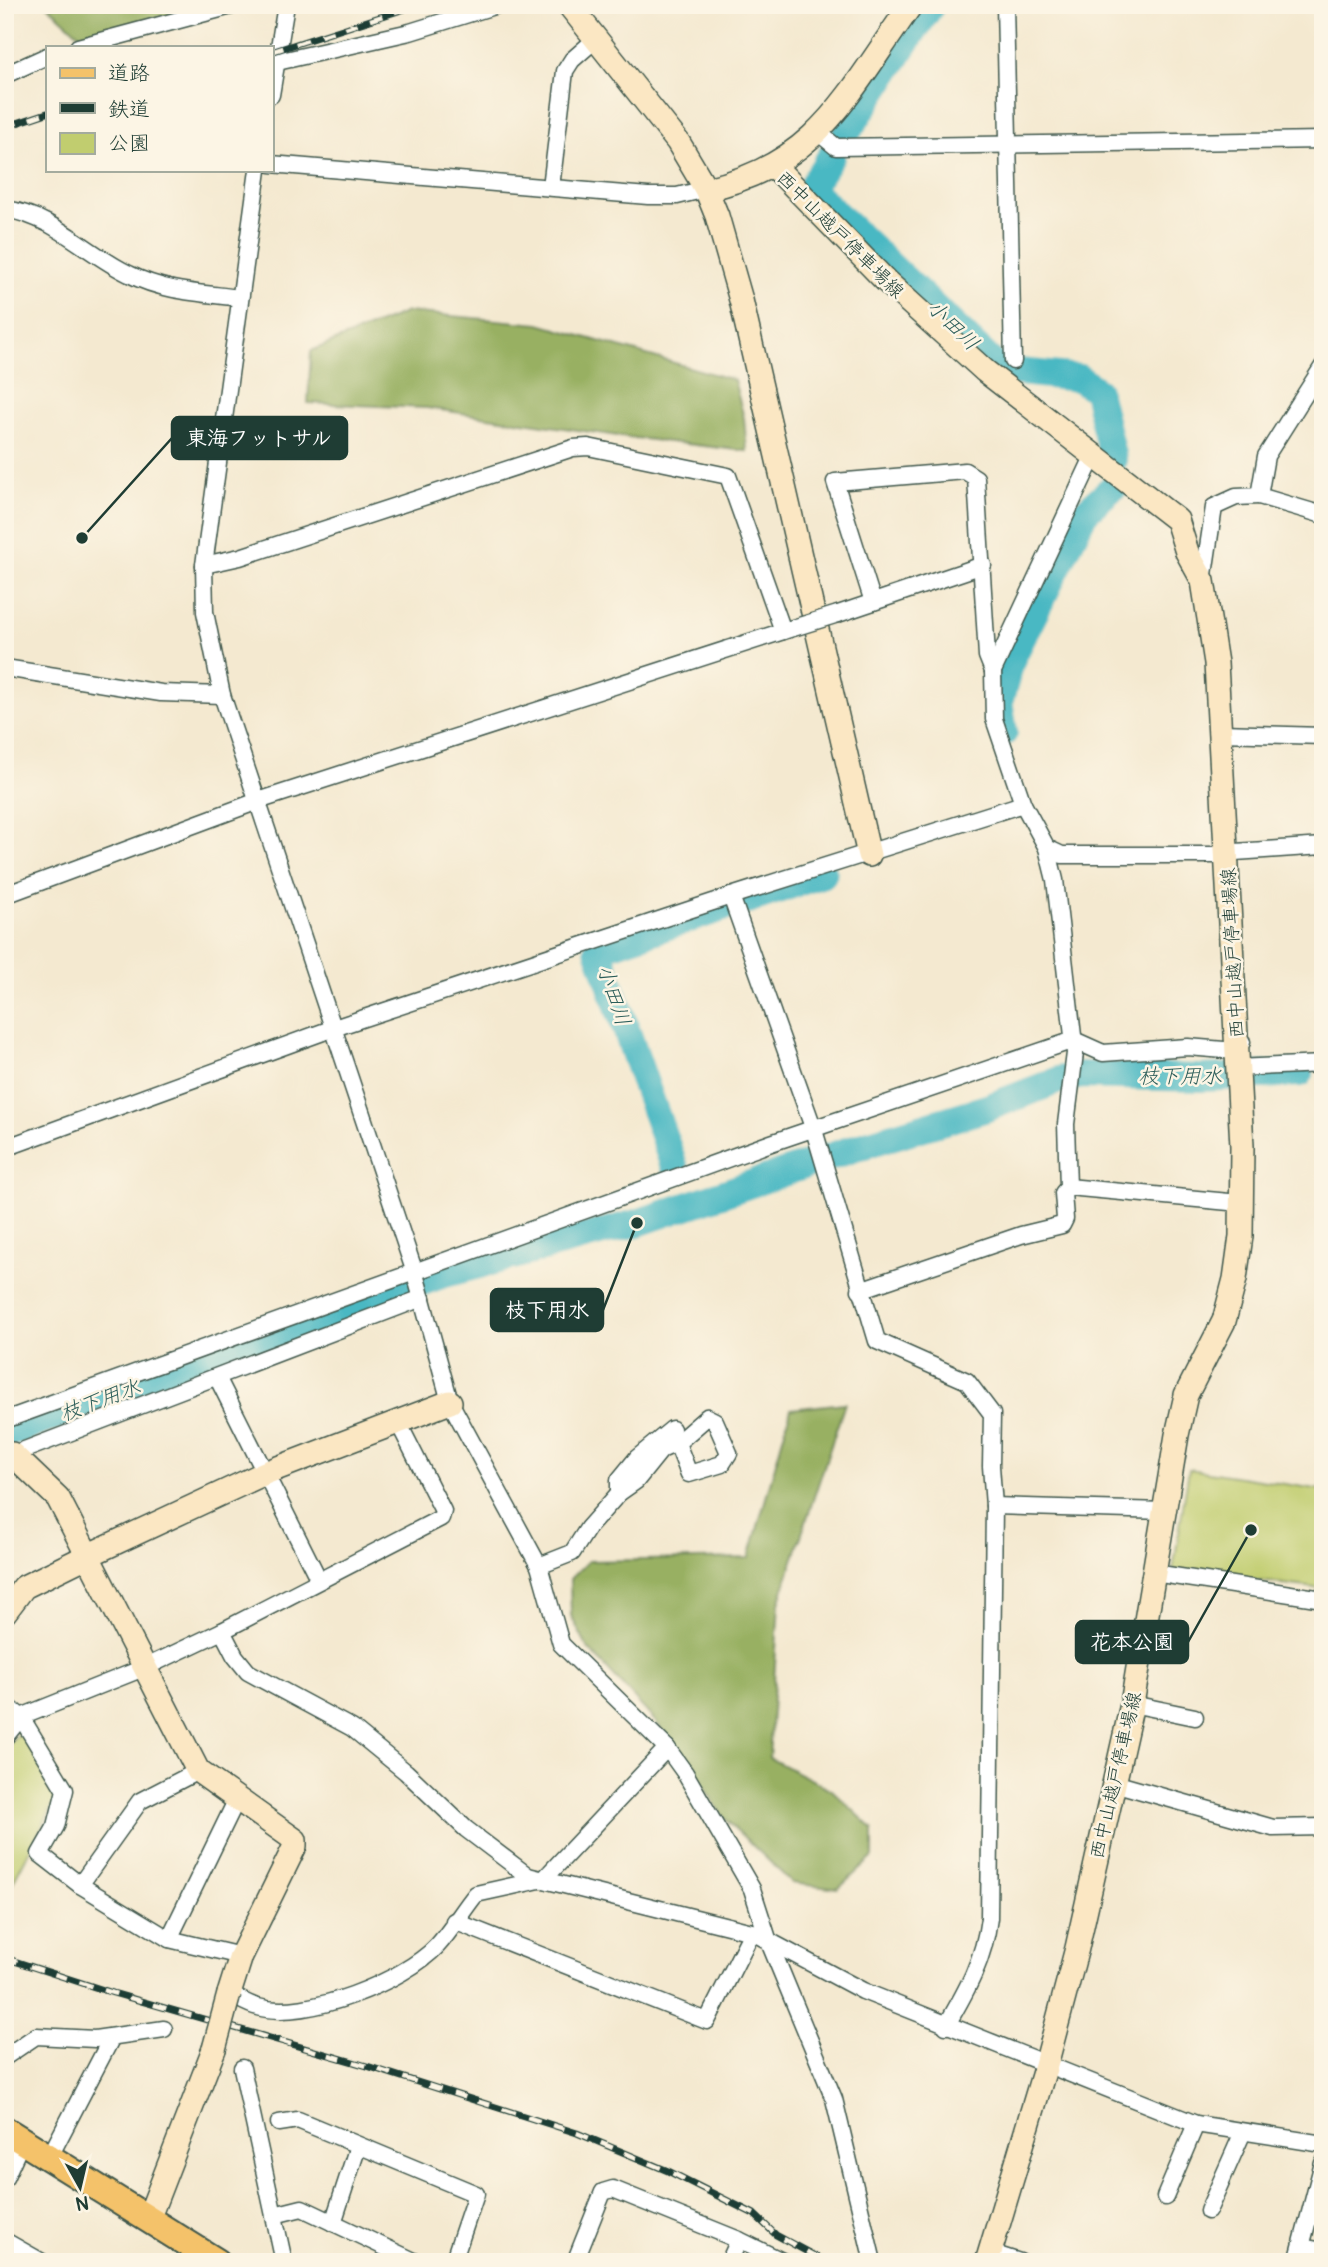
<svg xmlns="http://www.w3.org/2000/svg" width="1328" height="2267" viewBox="0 0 1328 2267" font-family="Pangolin,'Klee One',sans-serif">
	<rect width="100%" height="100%" fill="#fcf5e5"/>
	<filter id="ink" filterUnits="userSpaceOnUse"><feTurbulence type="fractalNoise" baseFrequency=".0143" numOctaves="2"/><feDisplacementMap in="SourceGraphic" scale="14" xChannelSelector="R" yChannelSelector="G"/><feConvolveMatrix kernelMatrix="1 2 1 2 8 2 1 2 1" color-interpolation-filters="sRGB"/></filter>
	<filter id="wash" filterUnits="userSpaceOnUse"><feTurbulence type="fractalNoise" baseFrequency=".00686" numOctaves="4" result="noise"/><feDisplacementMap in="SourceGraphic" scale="28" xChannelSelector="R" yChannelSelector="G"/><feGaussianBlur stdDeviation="1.57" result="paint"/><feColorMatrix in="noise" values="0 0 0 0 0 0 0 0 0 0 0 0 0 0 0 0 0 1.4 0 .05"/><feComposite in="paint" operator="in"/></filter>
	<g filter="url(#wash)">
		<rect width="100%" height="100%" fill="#f4e9d0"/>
		<g fill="#c1cd6f" stroke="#708552" stroke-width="2">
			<polygon points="1189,1469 1323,1490 1323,1589 1173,1570"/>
			<polygon points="21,1730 59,1794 5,1897 5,1750"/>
		</g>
		<g fill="#98b062" stroke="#5c764b" stroke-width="2">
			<polygon points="47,5 211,5 83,38"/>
			<polygon points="407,312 539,324 734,380 744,418 747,451 618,436 427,408 308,403 311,351"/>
			<polygon points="845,1403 779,1603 769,1758 832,1790 873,1829 873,1857 838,1889 792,1883 724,1818 695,1773 656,1722 587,1647 571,1616 570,1579 588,1561 749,1558 791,1409"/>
		</g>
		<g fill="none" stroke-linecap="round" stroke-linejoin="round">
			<g stroke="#4ab8c3" stroke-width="28">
				<polyline points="844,137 931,5"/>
				<polyline points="831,156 810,189 1000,370 1079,378 1097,391 1113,459"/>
				<polyline points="1004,732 999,702 1012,658 1085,512 1118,483"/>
				<polyline points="740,903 823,874"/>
				<polyline points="674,1166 598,949 723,908"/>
				<polyline points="5,1435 441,1275 637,1223 867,1144 987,1108 1059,1080 1081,1075 1201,1078 1300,1073"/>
			</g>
		</g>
	</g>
	<g filter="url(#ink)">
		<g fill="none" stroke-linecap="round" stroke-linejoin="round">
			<defs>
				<g id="street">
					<polyline points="1005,5 1013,361"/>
					<polyline points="78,47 235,5"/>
					<polyline points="277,62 410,32 497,5"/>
					<polyline points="5,75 47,56"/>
					<polyline points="271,95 286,5"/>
					<polyline points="819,133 836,147 1323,140"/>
					<polyline points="271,164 648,196 677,196 706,189"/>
					<polyline points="258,170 204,565 205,612 222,695 414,1270 450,1402 539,1566 561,1644 667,1748 685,1773 752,1889 769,1942 834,2099 873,2262"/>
					<polyline points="551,187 565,71 572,60 597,38"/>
					<path d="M5,209C54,216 87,254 129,274C164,292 201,293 240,298"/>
					<polyline points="1259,496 1323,515"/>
					<polyline points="204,565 240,557 573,448 588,447 728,476 783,631"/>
					<polyline points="1203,581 1214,507 1236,497 1259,496 1266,456 1323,366"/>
					<polyline points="873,602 835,482 965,471 976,478 987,656 993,671"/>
					<polyline points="838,614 983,565"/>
					<polyline points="5,668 161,693 222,695"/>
					<polyline points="1221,733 1323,736"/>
					<polyline points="1047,848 1062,855 1227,855 1235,852 1323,846"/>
					<polyline points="5,895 258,801 793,628"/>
					<path d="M731,896L814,1130L877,1341L967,1381L992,1414L991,1466L994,1506L989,1918C984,1960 967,1990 946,2026"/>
					<polyline points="1236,1068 1323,1064"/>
					<polyline points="5,1148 334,1028 731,896 1023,804"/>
					<polyline points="1068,1187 1240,1203"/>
					<polyline points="860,1290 1021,1235 1062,1225 1065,1219 1063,1193 1068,1187 1066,1124 1075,1053 1055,880 1047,848 1023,804 994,719 993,671 1093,457"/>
					<polyline points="217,1377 319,1580"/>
					<polyline points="5,1420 771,1143 1074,1040 1103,1053 1188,1047 1236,1051 1242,1042"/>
					<polyline points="6,1457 422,1298"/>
					<polyline points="619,1493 619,1480 637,1458 672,1429"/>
					<polyline points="994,1506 1165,1511"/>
					<polyline points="539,1566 572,1553 588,1528 619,1493 636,1481 661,1450 677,1443 689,1474 722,1464 729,1453 715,1421 707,1417 677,1443"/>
					<polyline points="1154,1573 1323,1599"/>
					<polyline points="222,1631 235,1656 248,1672 352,1728 406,1772 466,1829 528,1876 752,1932 863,1991 1196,2124 1323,2144"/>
					<polyline points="5,1704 21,1717 65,1790 56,1826 40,1854 80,1885"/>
					<polyline points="1132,1704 1195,1717"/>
					<polyline points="5,1737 21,1717 146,1667 222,1631 441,1518 443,1511 398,1422"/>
					<polyline points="198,1771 140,1801 80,1885 169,1939 241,1956"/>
					<polyline points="1114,1783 1273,1828 1323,1827"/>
					<polyline points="454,1921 707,2021 752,1932"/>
					<polyline points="169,1939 237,1799"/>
					<path d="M229,1994C238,1998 248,2005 258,2007C306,2021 404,1981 437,1946C451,1931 462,1911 476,1894L544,1879L667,1748"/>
					<polyline points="5,2057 36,2036 95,2039 164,2029"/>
					<polyline points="242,2068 284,2262"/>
					<polyline points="279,2123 298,2120 476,2194 453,2262"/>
					<polyline points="50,2156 112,2037"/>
					<polyline points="5,2178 23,2139"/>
					<polyline points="1165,2197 1196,2124"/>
					<polyline points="1208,2211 1243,2132"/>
					<polyline points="274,2215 302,2208 416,2262"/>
					<polyline points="333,2223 358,2146"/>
					<polyline points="739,2240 784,2262"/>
					<polyline points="5,2241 42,2262"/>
					<polyline points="1302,2247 1323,2251"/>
					<polyline points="989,2252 1020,2262"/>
					<polyline points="575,2262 603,2192 613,2189 739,2240 729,2262"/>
					<polyline points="1297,2262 1323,2163"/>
				</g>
				<g id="secondary">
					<polyline points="569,5 678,142 706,189 717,216 741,300 869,855"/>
					<polyline points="774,166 886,281 985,371 1177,520 1187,552 1203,581 1216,663 1242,1146 1241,1236 1235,1279 1224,1321 1186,1395 1177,1435 1132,1704 1077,1948 1046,2065 987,2262"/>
					<path d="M706,189C818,166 849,91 911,5"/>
					<polyline points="12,1454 58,1498 198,1771 295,1840 295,1846 241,1956 229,1994"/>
					<polyline points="5,1612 24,1587 89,1555 265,1473 450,1402"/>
					<polyline points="149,2217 214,2049"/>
				</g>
				<polyline id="primary" points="5,2130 217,2262"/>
			</defs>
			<use href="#street" stroke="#3f574b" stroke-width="19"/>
			<use href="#secondary" stroke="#3f574b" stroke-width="26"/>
			<use href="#primary" stroke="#3f574b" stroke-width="30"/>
			<use href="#street" stroke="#fff" stroke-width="16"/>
			<use href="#secondary" stroke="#fbe7c3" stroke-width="23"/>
			<use href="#primary" stroke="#f4c26a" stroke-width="26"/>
			<defs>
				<g id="rail">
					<polyline points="271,52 417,5"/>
					<polyline points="5,127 47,113"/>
					<polyline points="5,1958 113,1993 367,2066 577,2133 668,2171 754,2214 776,2235 826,2262"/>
				</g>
			</defs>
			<use href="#rail" stroke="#1f3d34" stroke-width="7"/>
			<use href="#rail" stroke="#fcf5e5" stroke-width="4.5" stroke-dasharray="13" stroke-linecap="butt"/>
			<defs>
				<polyline id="street-bridge" points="793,628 838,614"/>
				<polyline id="secondary-bridge" points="214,2049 229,1994"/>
			</defs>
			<use href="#street-bridge" stroke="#3f574b" stroke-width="19" stroke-linecap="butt"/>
			<use href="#secondary-bridge" stroke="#3f574b" stroke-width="26" stroke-linecap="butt"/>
			<use href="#street-bridge" stroke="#fff" stroke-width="16"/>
			<use href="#secondary-bridge" stroke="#fbe7c3" stroke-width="23"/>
		</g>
	</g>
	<g text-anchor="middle" stroke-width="5" stroke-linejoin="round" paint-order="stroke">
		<g font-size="19" fill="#1f3d34" stroke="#fcf5e5">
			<text transform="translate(841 234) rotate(45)" y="7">西中山越戸停車場線</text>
			<text transform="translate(1232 953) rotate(-93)" y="7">西中山越戸停車場線</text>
			<text transform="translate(1115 1775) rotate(-77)" y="7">西中山越戸停車場線</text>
		</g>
		<g font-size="21" font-style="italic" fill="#2a5c58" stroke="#fcf5e5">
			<text transform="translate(953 325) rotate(44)" y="7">小田川</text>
			<text transform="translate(614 995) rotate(71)" y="7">小田川</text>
			<text x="1180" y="1083">枝下用水</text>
			<text transform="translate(100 1400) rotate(-20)" y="7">枝下用水</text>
		</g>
	</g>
	<path fill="none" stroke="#1f3d34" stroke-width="2.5" d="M82 538L172 438M637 1223L603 1310M1251 1530L1188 1642"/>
	<g fill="#1f3d34" stroke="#fcf5e5" stroke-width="2.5">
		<circle cx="82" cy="538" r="7"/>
		<circle cx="637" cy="1223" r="7"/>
		<circle cx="1251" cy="1530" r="7"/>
	</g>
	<g fill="#1f3d34" stroke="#1f3d34" stroke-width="2.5">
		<rect x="172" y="417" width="175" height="42" rx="7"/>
		<rect x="491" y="1289" width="112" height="42" rx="7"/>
		<rect x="1076" y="1621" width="112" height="42" rx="7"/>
	</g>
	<g font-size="21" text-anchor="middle" font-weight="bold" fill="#fff">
		<text x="259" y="445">東海フットサル</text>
		<text x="547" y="1317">枝下用水</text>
		<text x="1132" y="1649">花本公園</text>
	</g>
	<rect width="1328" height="2267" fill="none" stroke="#fcf5e5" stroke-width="28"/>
	<rect x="46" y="46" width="228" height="126" fill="#fcf5e5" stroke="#a4ab9e" stroke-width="2"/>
	<rect x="60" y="68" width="35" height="10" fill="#f4c26a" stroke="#a4ab9e" stroke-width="2"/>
	<text x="108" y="80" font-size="21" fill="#1f3d34">道路</text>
	<rect x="60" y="103" width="35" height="10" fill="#1f3d34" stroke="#a4ab9e" stroke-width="2"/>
	<text x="108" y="116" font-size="21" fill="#1f3d34">鉄道</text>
	<rect x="60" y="133" width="35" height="21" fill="#c1cd6f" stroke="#a4ab9e" stroke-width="2"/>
	<text x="108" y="150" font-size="21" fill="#1f3d34">公園</text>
	<g transform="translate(80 2187) rotate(172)" stroke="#fcf5e5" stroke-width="5" paint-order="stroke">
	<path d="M0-5L12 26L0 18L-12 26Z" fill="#1f3d34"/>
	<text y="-10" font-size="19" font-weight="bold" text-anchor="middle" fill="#1f3d34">N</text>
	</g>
</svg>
